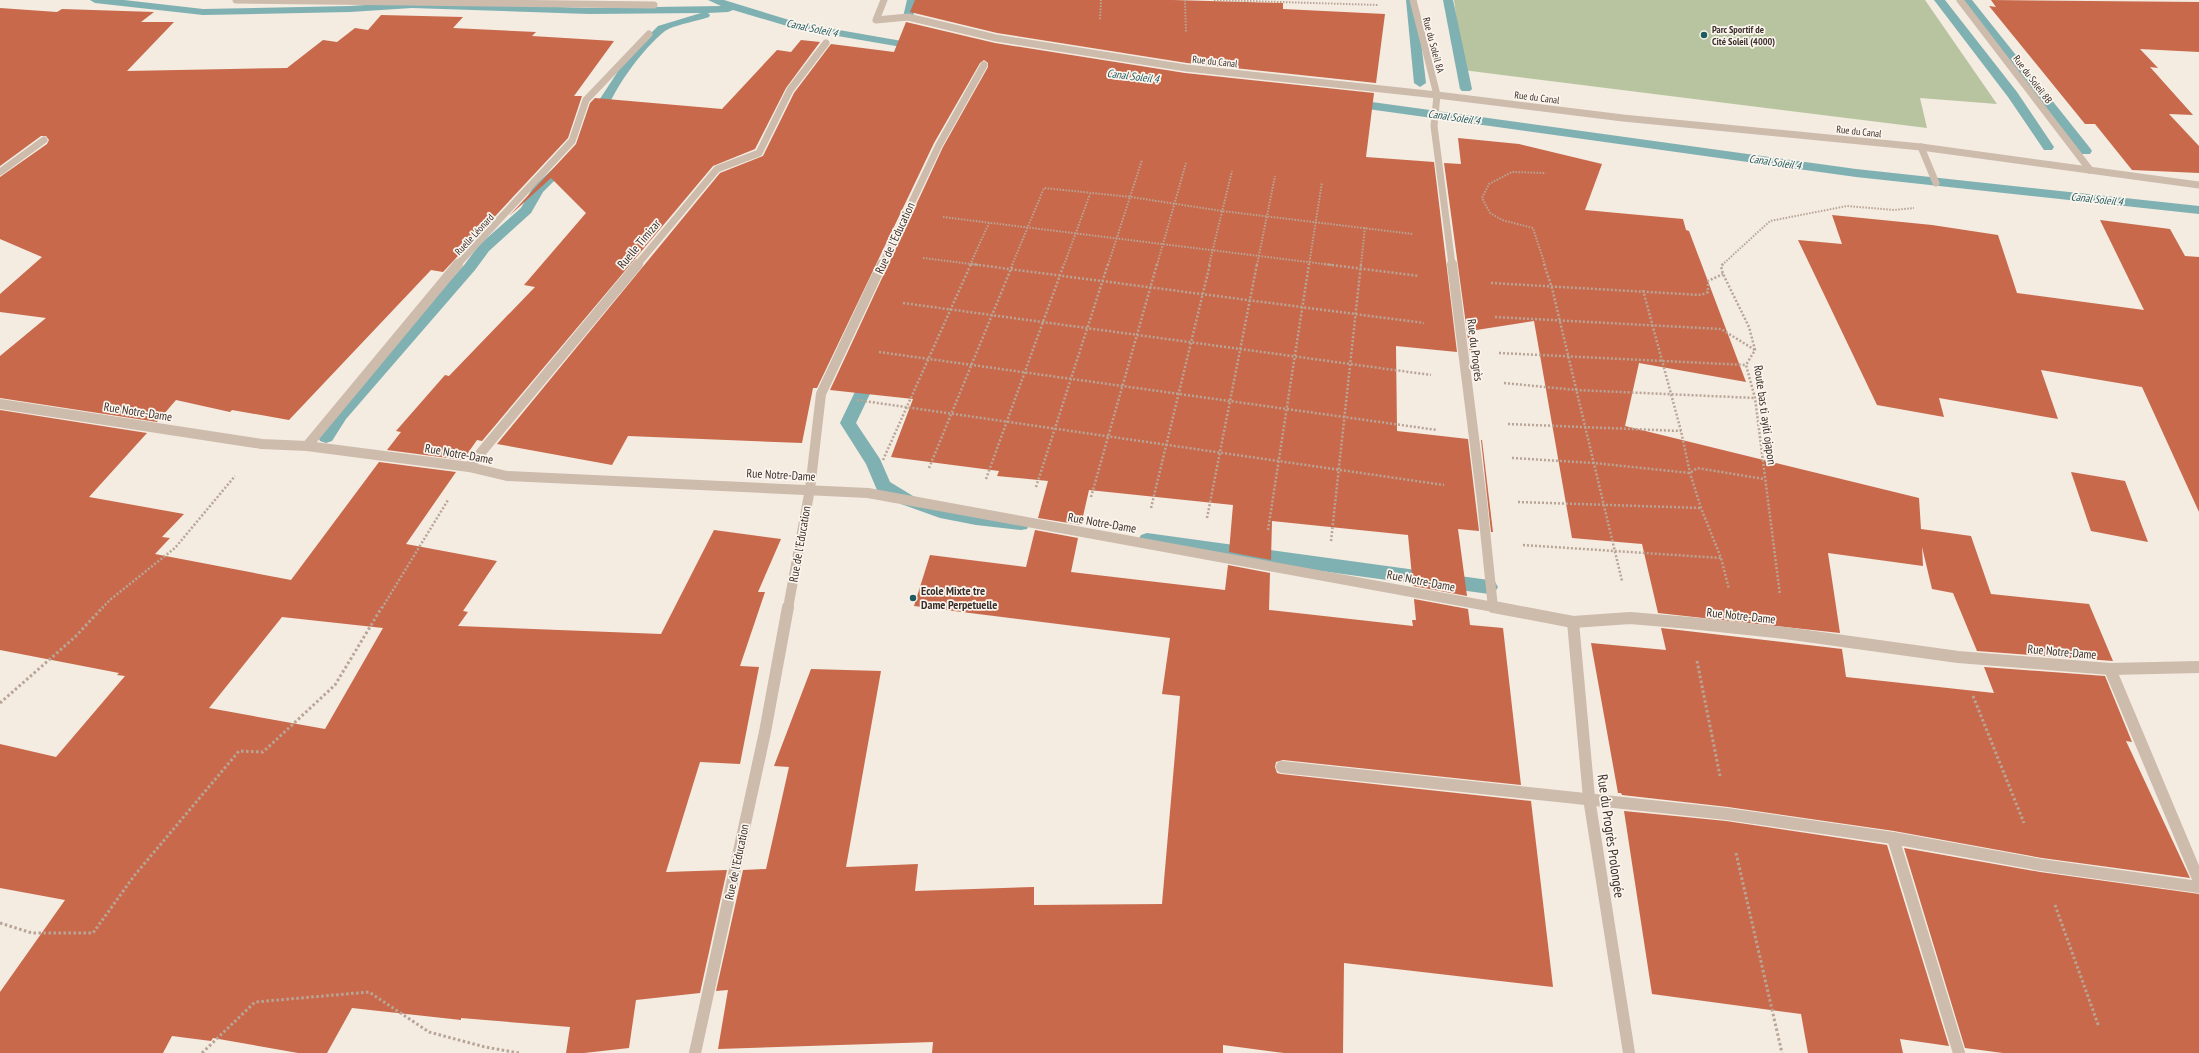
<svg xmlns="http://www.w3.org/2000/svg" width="2199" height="1053" viewBox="0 0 2199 1053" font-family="'PT Sans Narrow',sans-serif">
	<rect width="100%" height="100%" fill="#f4ebe1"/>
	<polygon fill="#b8c4a0" points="1454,0 1925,0 1997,104 1920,98 1927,128 1463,70"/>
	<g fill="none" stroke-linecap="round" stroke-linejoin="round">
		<g fill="#7fb0b2" fill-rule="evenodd">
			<path d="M90,0H124L203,9L350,6L412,2L589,8L721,6L708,0H724L799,23L919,44L925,47L919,50L797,29L733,10L728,12L708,13L710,15L709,17C698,21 674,25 665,31C643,48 608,95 604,121L598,125L592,121L594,108L626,59L658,26L701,13L589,14L412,8L350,12L203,15L95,3Z"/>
			<polygon points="907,0 917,0 913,17 908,20 903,17"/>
			<polygon points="1406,0 1416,0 1426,83 1420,87 1414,83"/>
			<polygon points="1443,0 1453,0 1472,89 1470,91 1462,91 1460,89"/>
			<polygon points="1934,0 1945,0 2017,92 2054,147 2052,150 2044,150 2008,97"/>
			<polygon points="1961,0 1972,0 2090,148 2092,151 2090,154 2082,154"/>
			<polygon points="1350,99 1856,169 2199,206 2199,214 1856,177 1346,106 1344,103 1346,100"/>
			<polygon points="561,164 567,168 543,192 531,213 489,251 475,270 346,419 332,441 326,443 320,441 318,437 334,411 465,264 479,245 521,208 533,187 557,165"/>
			<polygon points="872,368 877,369 880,373 856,423 880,459 890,482 913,496 942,506 1027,519 1029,524 1027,529 1021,530 976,525 940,518 901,504 877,490 866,464 840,423 864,373 867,369"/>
			<polygon points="1147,533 1489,580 1495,582 1498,587 1495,592 1489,594 1147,547 1141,545 1138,540 1141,535"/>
		</g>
	</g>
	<g fill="#c8694b" fill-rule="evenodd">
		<polygon points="915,0 1173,0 1283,3 1283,9 1385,14 1376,83 1187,63 997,33 910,12"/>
		<polygon points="1991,0 2199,2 2199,52 2140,49 2158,68 2150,67 2193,115 2169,114 2199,146 2199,173 2132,170 2095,124 2085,124 1989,6 1996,7"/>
		<polygon points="0,8 57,12 62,9 154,12 141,22 174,22 127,71 287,68 323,40 337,42 355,28 368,30 381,15 463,17 453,28 536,32 532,36 614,41 574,96 582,96 568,138 443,272 431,270 289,420 232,410 230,412 176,400 157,422 0,398 0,356 46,318 0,312 0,294 42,257 0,239 0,177 47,144 49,140 46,136 41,136 0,166"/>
		<polygon points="906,22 995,43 1185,73 1374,93 1366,157 1434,162 1457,352 1396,346 1397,431 1468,439 1479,531 1458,529 1467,596 1413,586 1408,535 1272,521 1271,560 1229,552 1233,505 1089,490 1081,525 1038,518 1048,481 997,476 999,471 891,457 913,399 830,390 943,147 988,67 988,63 984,60 980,63 934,143 817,388 813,388 802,443 628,436 612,465 497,444 720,173 763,156 794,93 831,44 894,52"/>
		<polygon points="801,40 820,42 786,88 755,149 713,166 482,441 477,440 463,460 387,450 401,432 396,431 445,375 449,376 535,287 524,285 586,213 551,178 509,216 576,144 590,103 595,98 722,109 777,50 791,52"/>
		<polygon points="1458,138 1519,144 1602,164 1585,210 1683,219 1686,230 1689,231 1746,382 1639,363 1625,426 1919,498 1921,529 1971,536 1991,594 2089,604 2113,661 1977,651 1953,593 1932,589 1922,547 1923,566 1828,553 1840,633 1658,613 1642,544 1572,538 1534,321 1470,331 1473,354 1470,354 1444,163 1461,164"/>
		<polygon points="1832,215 1932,225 1998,235 2017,293 2144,310 2100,220 2170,229 2185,256 2199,257 2199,512 2142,387 2041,370 2058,419 1939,398 1944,417 1877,405 1798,240 1842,244"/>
		<path d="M0,410L147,433L89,497L184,514L162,537L170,538L155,554L291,580L379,462L456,472L406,544L497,561L463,611L468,612L458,626L661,634L714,530L781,539L758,592H765L740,666L759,667L740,764L700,762L666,872L727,870L700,993L636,1000L629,1048L584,1053H566L570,1027L461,1018V1020L352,1008L327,1053H298L213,1038L211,1041L172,1036L163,1053H0V992L65,900L0,888V744L56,757L125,676L117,675L119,673L0,650ZM282,617L383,628L325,729L209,708Z"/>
		<polygon points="1481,440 1482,440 1493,532 1491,532"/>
		<polygon points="2071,472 2125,481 2148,542 2091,531"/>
		<polygon points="1035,530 1078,538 1071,572 1225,590 1228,565 1270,573 1269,610 1413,626 1412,620 1416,620 1414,599 1468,609 1470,625 1503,628 1521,785 1283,760 1276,762 1275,767 1277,773 1281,774 1531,801 1553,987 1344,963 1343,1053 1284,1053 1223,1045 1223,1053 932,1053 933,1042 718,1049 728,990 716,991 743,870 766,869 789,767 774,766 811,669 881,671 846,867 918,864 915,891 1034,887 1034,905 1162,904 1180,696 1162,694 1170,638 914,606 930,555 1026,567"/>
		<polygon points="1661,628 1842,649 1846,677 1994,693 1984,667 2105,676 2132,742 2126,741 2190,878 2042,858 1894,831 1728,807 1622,795 1621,793 1618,793 1591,643 1666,650"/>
		<polygon points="1624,811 1726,821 1887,845 1949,1046 1900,1039 1903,1053 1808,1053 1801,1014 1652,994"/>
		<polygon points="1904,848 2040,872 2199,894 2199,1053 2003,1053 1965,1048"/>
	</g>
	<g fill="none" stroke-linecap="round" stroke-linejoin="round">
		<g stroke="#b9a596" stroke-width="2" stroke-dasharray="1.5 1.5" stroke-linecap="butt">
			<polyline points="1185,0 1186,33"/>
			<polyline points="1214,0 1379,5"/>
			<polyline points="1100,19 1101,0"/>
			<polyline points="943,217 1332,265"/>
			<polyline points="923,258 979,265"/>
			<polyline points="970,265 989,223"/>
			<polyline points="1012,265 1044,188 1131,197 1222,211 1413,234"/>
			<polyline points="1064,265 1090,194"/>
			<polyline points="1108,265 1142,160"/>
			<polyline points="1157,265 1186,163"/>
			<polyline points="1209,265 1232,171"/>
			<polyline points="1257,265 1275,176"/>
			<polyline points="1309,265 1322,182"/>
			<polyline points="1361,265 1365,227"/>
			<polyline points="1545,265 1533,228 1502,220 1490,213 1482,198 1489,184 1512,172 1546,173"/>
			<polyline points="1722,265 1770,221 1847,206 1894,210 1914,208"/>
		</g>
		<g stroke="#b9a596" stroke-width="2.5" stroke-dasharray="2 2" stroke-linecap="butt">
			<polyline points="971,264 1424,323"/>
			<polyline points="1324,264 1419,276"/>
			<polyline points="1544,264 1552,288 1622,581"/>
			<polyline points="1723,264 1721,266 1723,274 1749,327 1755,350 1746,365 1755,398 1780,595"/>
			<polyline points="1491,283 1701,295 1708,292 1708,281 1723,274"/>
			<polyline points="1643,290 1681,431 1690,473 1701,508 1721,558 1729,589"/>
			<polyline points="903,303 1431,375"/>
			<polyline points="1495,317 1721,329 1755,350"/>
			<polyline points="879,352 1437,430"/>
			<polyline points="1499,353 1746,365"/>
			<polyline points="1504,383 1576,390 1755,398"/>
			<polyline points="857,400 1444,485"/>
			<polyline points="1508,424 1681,431"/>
			<polyline points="1512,458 1594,463 1690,473 1697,468 1764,479"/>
			<polyline points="883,460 971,264"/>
			<polyline points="929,468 1013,264"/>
			<polyline points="986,479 1064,264"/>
			<polyline points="1036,487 1108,264"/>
			<polyline points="1091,497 1157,264"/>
			<polyline points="1518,502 1701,508"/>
			<polyline points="1151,508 1210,264"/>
			<polyline points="1207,518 1257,264"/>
			<polyline points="1268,530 1309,264"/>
			<polyline points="1331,541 1361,264"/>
			<polyline points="1523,545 1721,558"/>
			<polyline points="102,608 111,599 175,548 235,476"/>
			<polyline points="382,608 448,500"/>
		</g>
		<g stroke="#b9a596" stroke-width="3" stroke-dasharray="2.5 2.5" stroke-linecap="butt">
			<polyline points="1697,661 1720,776"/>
			<polyline points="1973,696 2024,823"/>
			<polyline points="0,703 75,637 103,607"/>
			<polyline points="1736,853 1782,1053"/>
			<polyline points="2055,905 2099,1027"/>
			<polyline points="0,923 32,933 93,933 134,876 239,751 263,752 335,685 382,607"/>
			<polyline points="202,1053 255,1002 369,992 429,1032 485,1047 519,1053"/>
		</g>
		<g stroke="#cdbbac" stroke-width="12">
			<polyline points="2110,669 2199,881"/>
			<polyline points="1282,767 1727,814 1893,838 2041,865 2199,887"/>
			<polyline points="1893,838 1959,1053"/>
		</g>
		<g stroke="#cdbbac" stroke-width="7">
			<polyline points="236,0 654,5"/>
			<polyline points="884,0 876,20 908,17 996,38 1186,68 1437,95 1623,118 1921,147 2199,185"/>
			<polyline points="1413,0 1437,95 1434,126 1452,265"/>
			<polyline points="1960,0 2090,170"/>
			<polyline points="1921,147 1936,183"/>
			<polyline points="0,172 44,140"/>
			<polyline points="457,265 572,141 586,100 649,34"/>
			<polyline points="637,265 717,169 759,153 790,90 826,43"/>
			<polyline points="882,265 939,145 984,65"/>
		</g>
		<g stroke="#cdbbac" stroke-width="10">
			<polyline points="1452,264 1482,501 1493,608"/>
			<polyline points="0,404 262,444 307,446 469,467 507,476 868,493 1499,608"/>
			<polyline points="307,446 458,264"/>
			<polyline points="469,467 638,264"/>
			<polyline points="788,608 810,489 821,394 882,264"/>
		</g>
		<g stroke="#cdbbac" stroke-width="12">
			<polyline points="1494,607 1573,622 1630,618 1690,623 1785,633 1958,657 2110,669 2199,667"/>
			<polyline points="1573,622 1589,798 1629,1053"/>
			<polyline points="695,1053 765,732 788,607"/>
		</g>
	</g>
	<g fill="#1f5a5e" stroke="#fbf5ee" stroke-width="1.5">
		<circle cx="1704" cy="35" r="4"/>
		<circle cx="913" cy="598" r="4"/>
	</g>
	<g text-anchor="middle" stroke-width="3.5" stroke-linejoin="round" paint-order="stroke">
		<g font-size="10" font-weight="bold" fill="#3b302b" stroke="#fbf5ee" text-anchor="start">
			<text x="1712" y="33">Parc Sportif de<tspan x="1712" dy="12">Cité Soleil (4000)</tspan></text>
		</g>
		<g font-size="10" fill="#3b302b" stroke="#fbf5ee">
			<text transform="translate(1434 45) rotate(75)" y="4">Rue du Soleil 8A</text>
			<text transform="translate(1215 61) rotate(6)" y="4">Rue du Canal</text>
			<text transform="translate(2033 79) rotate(53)" y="4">Rue du Soleil 8B</text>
			<text transform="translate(1537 97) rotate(7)" y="4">Rue du Canal</text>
			<text transform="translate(1859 131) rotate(6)" y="4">Rue du Canal</text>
			<text transform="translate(474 234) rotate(-47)" y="4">Ruelle Léonard</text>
		</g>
		<g font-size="11" font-style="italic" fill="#1f5a5e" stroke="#fbf5ee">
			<text transform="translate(812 28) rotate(12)" y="4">Canal Soleil 4</text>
			<text transform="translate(1133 76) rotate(7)" y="4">Canal Soleil 4</text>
			<text transform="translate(1454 117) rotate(8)" y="4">Canal Soleil 4</text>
			<text transform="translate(1775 162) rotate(8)" y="4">Canal Soleil 4</text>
			<text transform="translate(2097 199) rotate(6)" y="4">Canal Soleil 4</text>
		</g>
		<g font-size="12" fill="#3b302b" stroke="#fbf5ee">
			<text transform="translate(895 238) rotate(-65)" y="4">Rue de l'Education</text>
			<text transform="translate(639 244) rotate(-50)" y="4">Ruelle Timizar</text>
			<text transform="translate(1475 350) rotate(83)" y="4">Rue du Progrès</text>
			<text transform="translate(138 412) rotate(9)" y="4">Rue Notre-Dame</text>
			<text transform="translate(1765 415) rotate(82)" y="4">Route bas ti ayiti ojapon</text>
			<text transform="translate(459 454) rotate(10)" y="4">Rue Notre-Dame</text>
			<text transform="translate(781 475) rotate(3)" y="4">Rue Notre-Dame</text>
			<text transform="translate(1102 523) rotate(10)" y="4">Rue Notre-Dame</text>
			<text transform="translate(800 544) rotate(-80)" y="4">Rue de l'Education</text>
			<text transform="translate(1421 581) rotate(11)" y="4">Rue Notre-Dame</text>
			<text transform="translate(1741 616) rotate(6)" y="4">Rue Notre-Dame</text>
			<text transform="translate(2062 652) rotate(5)" y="4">Rue Notre-Dame</text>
			<text transform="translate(737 862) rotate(-78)" y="4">Rue de l'Education</text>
		</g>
		<g font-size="12" font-weight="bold" fill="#3b302b" stroke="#fbf5ee" text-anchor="start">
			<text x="921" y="595">Ecole Mixte tre<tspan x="921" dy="14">Dame Perpetuelle</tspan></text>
		</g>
		<g font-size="14" fill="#3b302b" stroke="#fbf5ee">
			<text transform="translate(1611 836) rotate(82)" y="5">Rue du Progrès Prolongée</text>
		</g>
	</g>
</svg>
